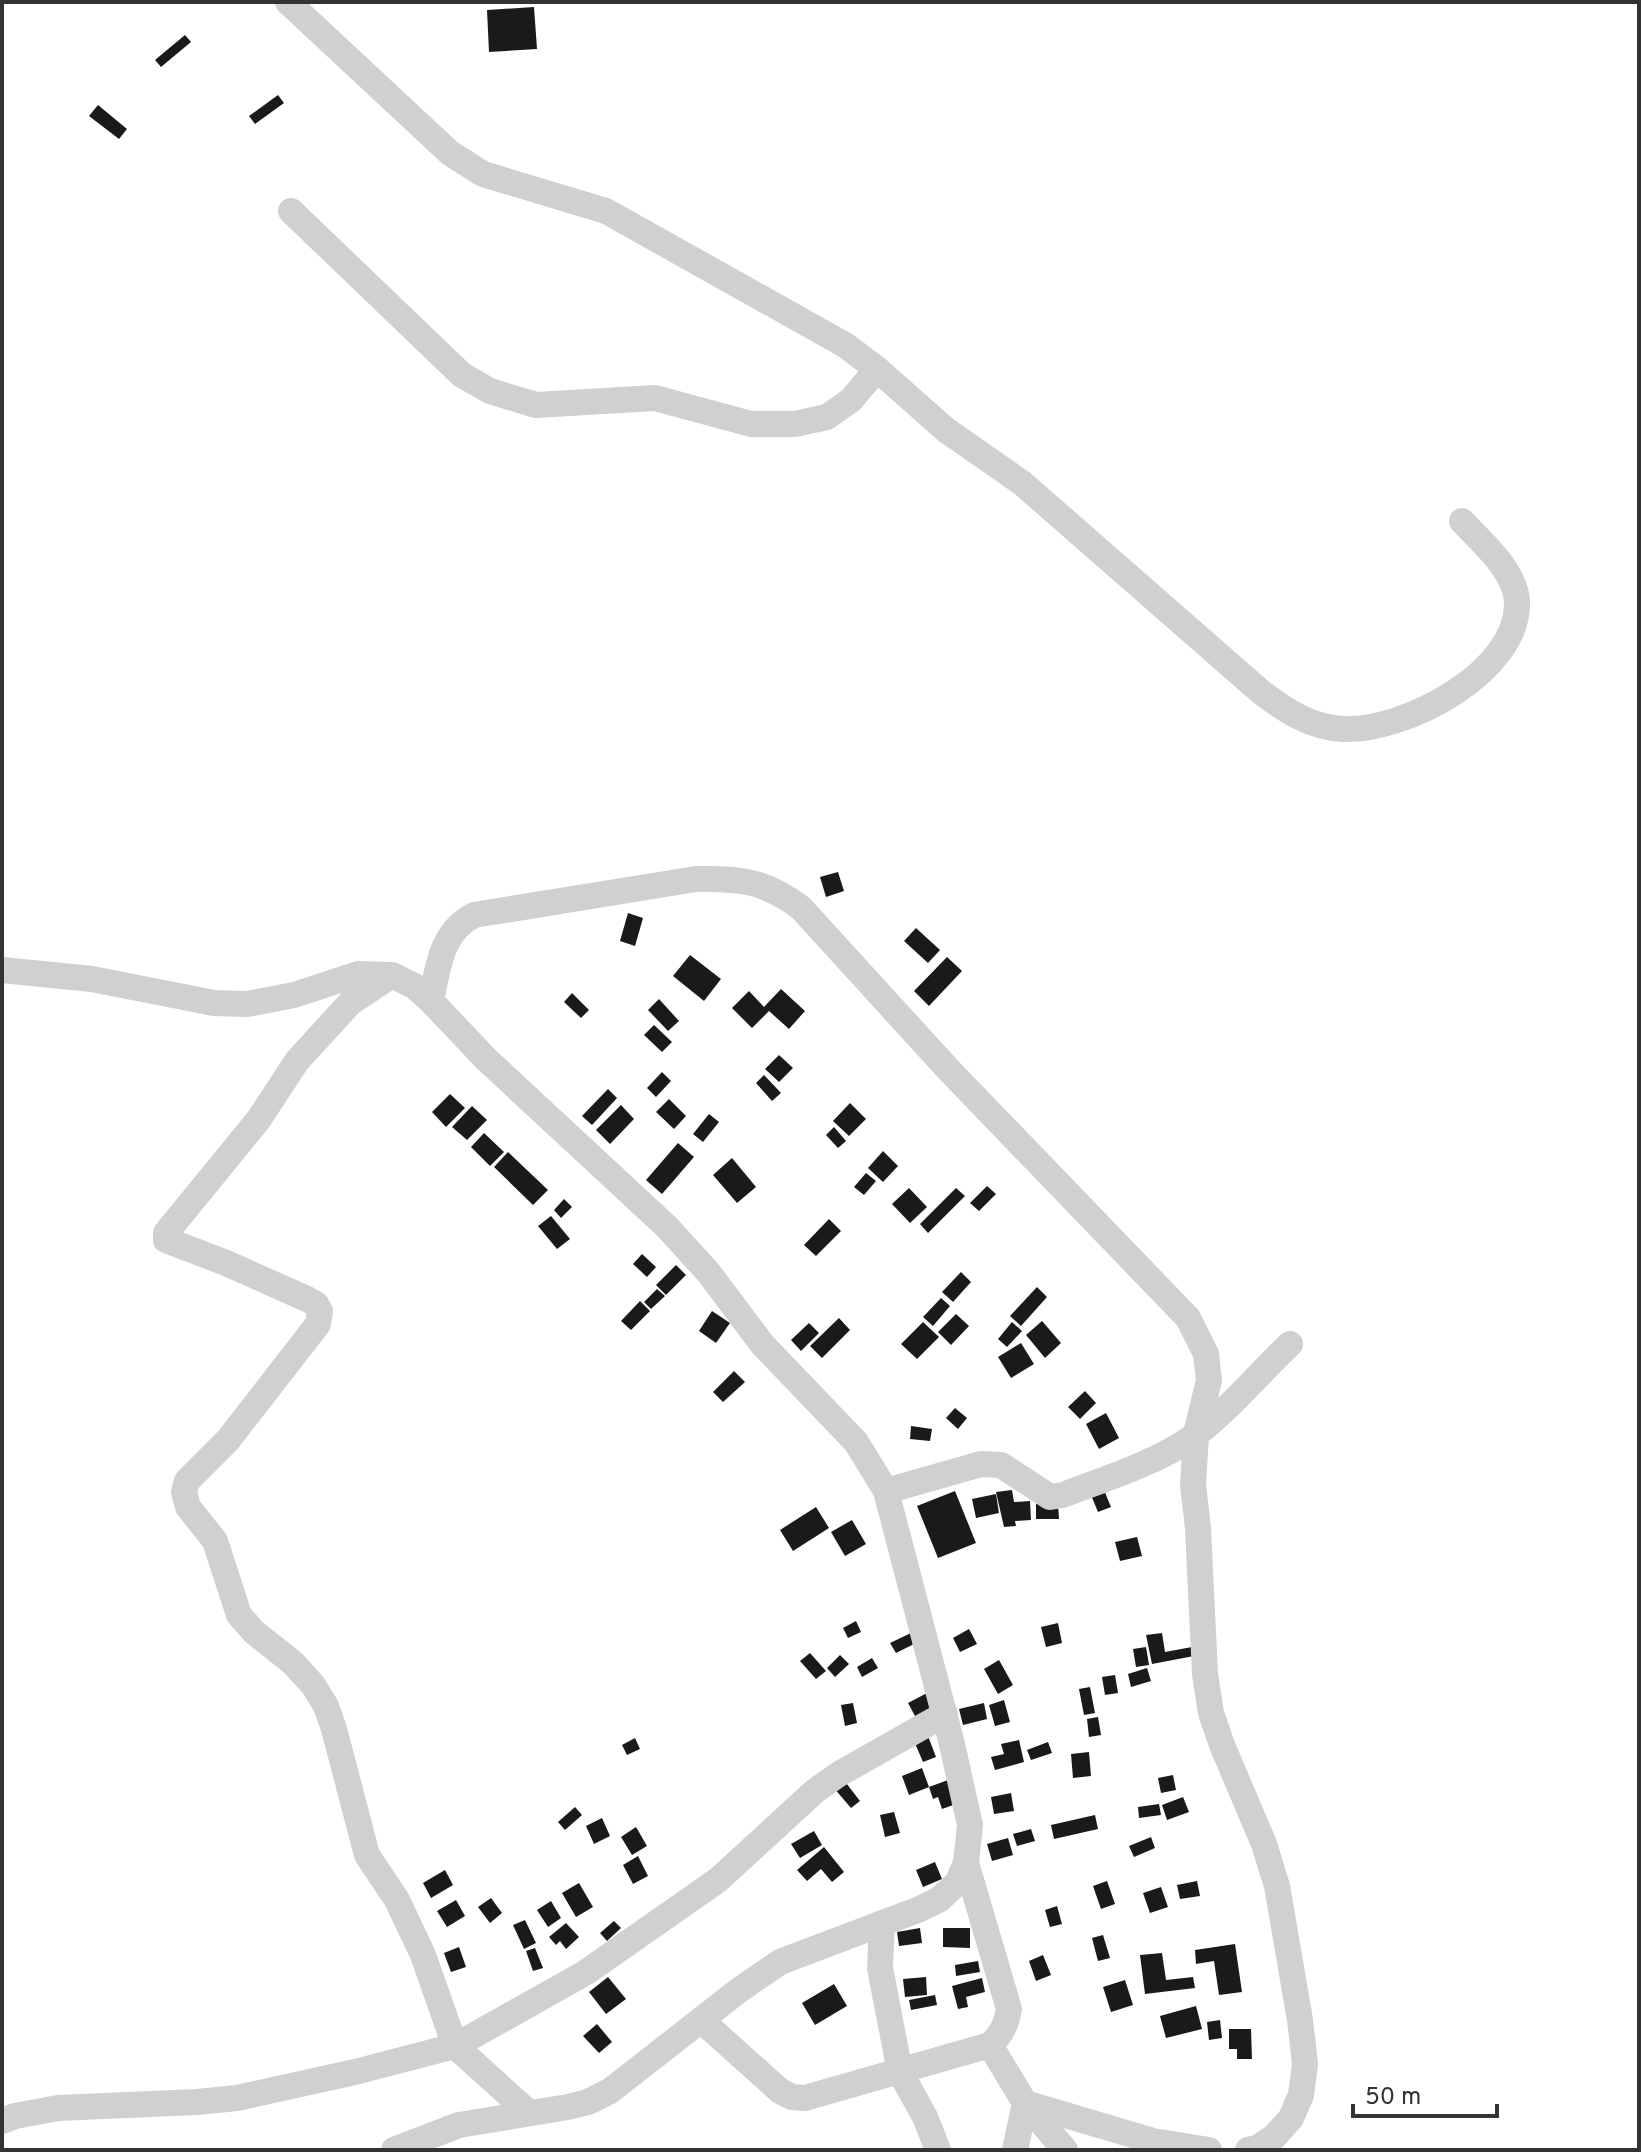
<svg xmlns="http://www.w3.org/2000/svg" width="1641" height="2152" viewBox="0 0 1641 2152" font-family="Overpass,sans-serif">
	<rect width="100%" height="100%" fill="#fff"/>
	<g fill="#1a1a1a">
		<polygon points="534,7 537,49 489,52 487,10"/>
		<polygon points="185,35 191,42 161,67 155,60"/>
		<polygon points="278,95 284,103 255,124 249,116"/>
		<polygon points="98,105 127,129 119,139 89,116"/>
		<polygon points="838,872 844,891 826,897 820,877"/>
		<polygon points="628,913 643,918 635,946 620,941"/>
		<polygon points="916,928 940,950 928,963 904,941"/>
		<polygon points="690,955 721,979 704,1001 673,976"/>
		<polygon points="947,957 962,971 929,1006 914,991"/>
		<polygon points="781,989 805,1011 789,1029 769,1011 752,1028 732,1008 749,991 764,1007"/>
		<polygon points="572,993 589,1010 581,1018 564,1002"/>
		<polygon points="659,999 679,1021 668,1031 648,1010"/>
		<polygon points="654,1025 672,1042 662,1052 644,1035"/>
		<polygon points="779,1055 793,1068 779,1082 765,1069"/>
		<polygon points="662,1072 671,1081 656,1097 647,1088"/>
		<polygon points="764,1075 781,1093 772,1101 756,1083"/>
		<polygon points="608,1089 617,1098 592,1125 582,1116"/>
		<polygon points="450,1094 465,1108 446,1127 432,1112"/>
		<polygon points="669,1099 686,1116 674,1129 656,1112"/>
		<polygon points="850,1103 866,1119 849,1136 833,1121"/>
		<polygon points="621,1105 634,1119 610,1144 596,1130"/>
		<polygon points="472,1106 487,1120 467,1140 452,1127"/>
		<polygon points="709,1114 719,1122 703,1142 693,1134"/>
		<polygon points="834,1127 846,1141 838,1148 826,1135"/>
		<polygon points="484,1133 504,1152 490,1166 471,1147"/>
		<polygon points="678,1143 694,1157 662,1194 646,1180"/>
		<polygon points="883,1151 898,1166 883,1182 868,1168"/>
		<polygon points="508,1152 548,1190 533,1205 494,1167"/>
		<polygon points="732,1158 756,1187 737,1203 713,1175"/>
		<polygon points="866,1173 876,1181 864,1195 854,1187"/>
		<polygon points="987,1186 996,1194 979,1211 970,1203"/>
		<polygon points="909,1188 927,1207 910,1223 892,1204"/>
		<polygon points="956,1188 965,1196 928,1233 920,1224"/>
		<polygon points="564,1199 572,1207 561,1218 554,1210"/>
		<polygon points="551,1216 570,1239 557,1249 538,1226"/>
		<polygon points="829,1219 841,1231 816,1256 804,1245"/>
		<polygon points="642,1254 656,1267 647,1277 633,1264"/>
		<polygon points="676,1265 686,1275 666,1295 656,1285"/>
		<polygon points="961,1272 971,1282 953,1302 942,1292"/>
		<polygon points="1037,1287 1047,1297 1021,1326 1010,1316"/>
		<polygon points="657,1289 665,1296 651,1309 644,1302"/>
		<polygon points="941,1298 950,1306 933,1326 923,1317"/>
		<polygon points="640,1301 650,1311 631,1330 621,1321"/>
		<polygon points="712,1311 730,1323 716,1343 699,1331"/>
		<polygon points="956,1314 969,1326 951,1345 938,1332"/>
		<polygon points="839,1318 850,1330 822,1358 810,1346"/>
		<polygon points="1042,1321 1061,1343 1045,1358 1026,1335"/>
		<polygon points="923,1322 939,1337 917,1359 901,1344"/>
		<polygon points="1012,1322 1022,1331 1007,1347 998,1339"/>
		<polygon points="809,1323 819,1333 801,1351 791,1340"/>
		<polygon points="1021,1343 1034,1364 1011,1378 998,1357"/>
		<polygon points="734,1371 745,1382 723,1402 713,1392"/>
		<polygon points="1085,1391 1096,1403 1080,1419 1068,1407"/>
		<polygon points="955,1408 967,1418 958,1429 946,1418"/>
		<polygon points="1106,1413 1119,1438 1099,1449 1086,1424"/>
		<polygon points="911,1426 932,1429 930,1441 910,1439"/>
		<polygon points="1012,1490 1014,1502 1030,1501 1031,1520 1015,1521 1016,1526 1004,1527 996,1492"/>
		<polygon points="1104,1490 1111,1507 1098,1512 1091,1495"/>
		<polygon points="955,1491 976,1543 938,1558 917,1506"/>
		<polygon points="996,1494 999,1513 976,1518 972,1499"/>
		<polygon points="1036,1504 1058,1504 1059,1519 1036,1519"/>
		<polygon points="816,1507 829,1528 793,1551 780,1530"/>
		<polygon points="852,1520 866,1544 845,1556 831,1532"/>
		<polygon points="1137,1537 1142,1556 1120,1561 1115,1542"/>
		<polygon points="856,1621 861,1632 848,1638 843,1628"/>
		<polygon points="1058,1623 1062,1643 1046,1647 1041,1627"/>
		<polygon points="969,1629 977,1644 960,1652 953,1638"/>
		<polygon points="913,1632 918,1642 896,1653 890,1643"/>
		<polygon points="1162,1633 1165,1652 1192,1647 1194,1656 1152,1664 1146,1635"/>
		<polygon points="1146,1647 1149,1665 1136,1667 1133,1649"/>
		<polygon points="810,1653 826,1671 816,1679 800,1661"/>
		<polygon points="840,1655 849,1664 835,1677 827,1668"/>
		<polygon points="872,1658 878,1668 862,1677 857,1667"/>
		<polygon points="999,1660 1013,1685 998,1694 984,1669"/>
		<polygon points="1147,1668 1151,1681 1131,1687 1128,1674"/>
		<polygon points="1115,1675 1118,1693 1105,1695 1102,1677"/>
		<polygon points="1090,1687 1095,1713 1084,1715 1079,1689"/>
		<polygon points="927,1693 934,1706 915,1716 908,1703"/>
		<polygon points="1004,1700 1010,1722 995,1726 989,1705"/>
		<polygon points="853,1703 857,1723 845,1726 841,1705"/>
		<polygon points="984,1703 987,1719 963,1725 959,1709"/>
		<polygon points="1098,1717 1101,1735 1089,1737 1087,1719"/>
		<polygon points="928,1736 936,1757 923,1762 914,1741"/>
		<polygon points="635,1738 640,1749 627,1755 622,1745"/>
		<polygon points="1019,1740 1024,1762 995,1770 991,1757 1004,1754 1001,1744"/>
		<polygon points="1048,1742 1052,1753 1031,1760 1027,1750"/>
		<polygon points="1089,1752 1091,1776 1073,1778 1071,1754"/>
		<polygon points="922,1768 929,1787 948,1780 956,1804 942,1809 938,1797 933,1799 929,1787 909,1795 902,1776"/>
		<polygon points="1173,1775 1176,1790 1161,1793 1158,1778"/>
		<polygon points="843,1779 860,1801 851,1808 833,1787"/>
		<polygon points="1011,1793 1014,1811 994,1814 991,1797"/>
		<polygon points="1183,1797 1189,1812 1167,1820 1162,1805"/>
		<polygon points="1159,1804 1161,1815 1139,1818 1138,1807"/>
		<polygon points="575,1807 582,1815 565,1830 558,1822"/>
		<polygon points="894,1812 900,1833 885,1837 880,1815"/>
		<polygon points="1095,1815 1098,1829 1054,1839 1051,1825"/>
		<polygon points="602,1818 610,1836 594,1844 586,1826"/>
		<polygon points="636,1827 647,1846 632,1855 621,1837"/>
		<polygon points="1031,1829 1035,1841 1017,1846 1013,1834"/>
		<polygon points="814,1831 822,1845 800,1858 791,1844"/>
		<polygon points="1151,1837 1155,1848 1134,1857 1129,1846"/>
		<polygon points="1008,1838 1013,1855 992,1861 987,1844"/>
		<polygon points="824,1847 844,1872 832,1882 821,1869 807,1881 797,1870"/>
		<polygon points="638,1856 648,1876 633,1884 623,1865"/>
		<polygon points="935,1862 942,1879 923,1887 916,1870"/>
		<polygon points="445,1870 453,1885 431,1898 423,1883"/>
		<polygon points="1107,1881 1115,1904 1101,1909 1093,1886"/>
		<polygon points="1197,1881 1200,1896 1180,1899 1177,1885"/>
		<polygon points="579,1883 593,1907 576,1917 562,1893"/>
		<polygon points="1161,1887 1168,1907 1150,1913 1143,1893"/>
		<polygon points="491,1898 502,1913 490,1923 478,1907"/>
		<polygon points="456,1900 465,1916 447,1927 437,1911"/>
		<polygon points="551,1901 561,1918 548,1927 537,1910"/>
		<polygon points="1057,1906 1062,1924 1050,1927 1045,1910"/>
		<polygon points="525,1920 536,1943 524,1949 513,1925"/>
		<polygon points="614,1921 621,1928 607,1941 600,1933"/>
		<polygon points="566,1923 579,1937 566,1949 560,1941 556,1945 549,1937"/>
		<polygon points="920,1928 922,1943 899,1946 897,1932"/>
		<polygon points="943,1928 970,1928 970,1948 943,1947"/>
		<polygon points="1103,1935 1110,1958 1098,1961 1092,1938"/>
		<polygon points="1235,1944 1242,1992 1219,1995 1214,1961 1196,1964 1195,1950"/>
		<polygon points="459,1947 466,1967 451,1972 444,1953"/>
		<polygon points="535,1948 543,1968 533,1971 526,1951"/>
		<polygon points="1162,1953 1166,1980 1193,1977 1195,1988 1145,1994 1140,1955"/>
		<polygon points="1043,1955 1051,1975 1036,1981 1029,1961"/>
		<polygon points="978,1961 980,1972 956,1976 955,1965"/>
		<polygon points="608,1977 626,1999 606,2014 589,1992"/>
		<polygon points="926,1977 927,1995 905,1997 903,1979"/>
		<polygon points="982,1978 985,1992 966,1997 968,2007 958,2009 952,1986"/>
		<polygon points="1125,1980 1133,2005 1111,2012 1103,1987"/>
		<polygon points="834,1984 847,2006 815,2025 802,2003"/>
		<polygon points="935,1995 937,2005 911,2010 909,2000"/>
		<polygon points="1196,2006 1202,2029 1166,2038 1160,2016"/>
		<polygon points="1220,2020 1222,2038 1209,2040 1207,2022"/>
		<polygon points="597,2024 612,2042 599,2053 583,2036"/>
		<polygon points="1229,2029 1251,2029 1252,2059 1237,2059 1237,2049 1229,2049"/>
	</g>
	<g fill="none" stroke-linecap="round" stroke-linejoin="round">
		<g stroke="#d0d0d0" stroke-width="26">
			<path d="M288,2L450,153L483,174L606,211L845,345L877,369L946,430L1022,483L1261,692C1286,711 1310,727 1343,729C1404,732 1520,672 1517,601C1515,570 1482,543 1462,521"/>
			<polyline points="291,211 462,375 490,391 536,405 655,398 751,424 795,424 827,417 851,400 877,369"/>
			<polyline points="2,970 92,979 214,1003 247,1004 294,995 358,974 392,975 414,986 431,1001 486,1059 667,1227 708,1272 762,1344 856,1442 886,1491 951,1740 970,1825 966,1863 957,1883 940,1899 920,1909 780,1962 738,1991 610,2091 588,2102 568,2107 459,2125 394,2150"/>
			<polyline points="392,975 350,1003 297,1061 259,1119 166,1233 166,1240 226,1263 307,1299 316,1304 320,1311 318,1324 228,1440 187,1481 184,1492 188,1507 215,1541 239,1615 254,1632 293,1663 313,1685 326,1706 334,1729 367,1855 397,1900 423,1955 455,2046 529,2113"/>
			<path d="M431,1001C438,967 441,932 474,915L696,879C741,878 765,881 801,908L947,1068L1188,1318L1206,1354L1209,1380L1196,1434L1193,1485L1198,1528L1205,1674L1211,1713L1222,1745L1264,1844L1277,1886L1300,2020L1305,2064L1301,2095L1291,2118L1274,2137L1257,2148L1248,2150"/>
			<path d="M886,1491L981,1464L1001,1465L1050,1497L1063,1495C1104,1479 1150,1465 1187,1441C1225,1415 1256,1376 1290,1344"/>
			<polyline points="882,1923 880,1968 900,2072 925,2117 938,2150"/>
			<path d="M701,2020L780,2091L792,2097L805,2098L990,2045C1002,2034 1006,2025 1009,2009L966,1863"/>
			<polyline points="990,2045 1025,2103 1065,2150"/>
			<polyline points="2,2121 15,2116 58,2108 197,2102 237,2098 355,2072 455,2046 585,1973 718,1880 815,1791 839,1774 945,1714"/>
			<polyline points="1015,2150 1025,2103 1153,2141 1209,2150"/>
		</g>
	</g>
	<rect width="1641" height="2152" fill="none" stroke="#333333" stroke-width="8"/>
	<path d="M1353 2104v12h144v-12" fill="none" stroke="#333333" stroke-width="4"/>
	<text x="1365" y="2104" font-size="24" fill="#333333" stroke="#ffffff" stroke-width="6" paint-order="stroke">50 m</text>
</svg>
